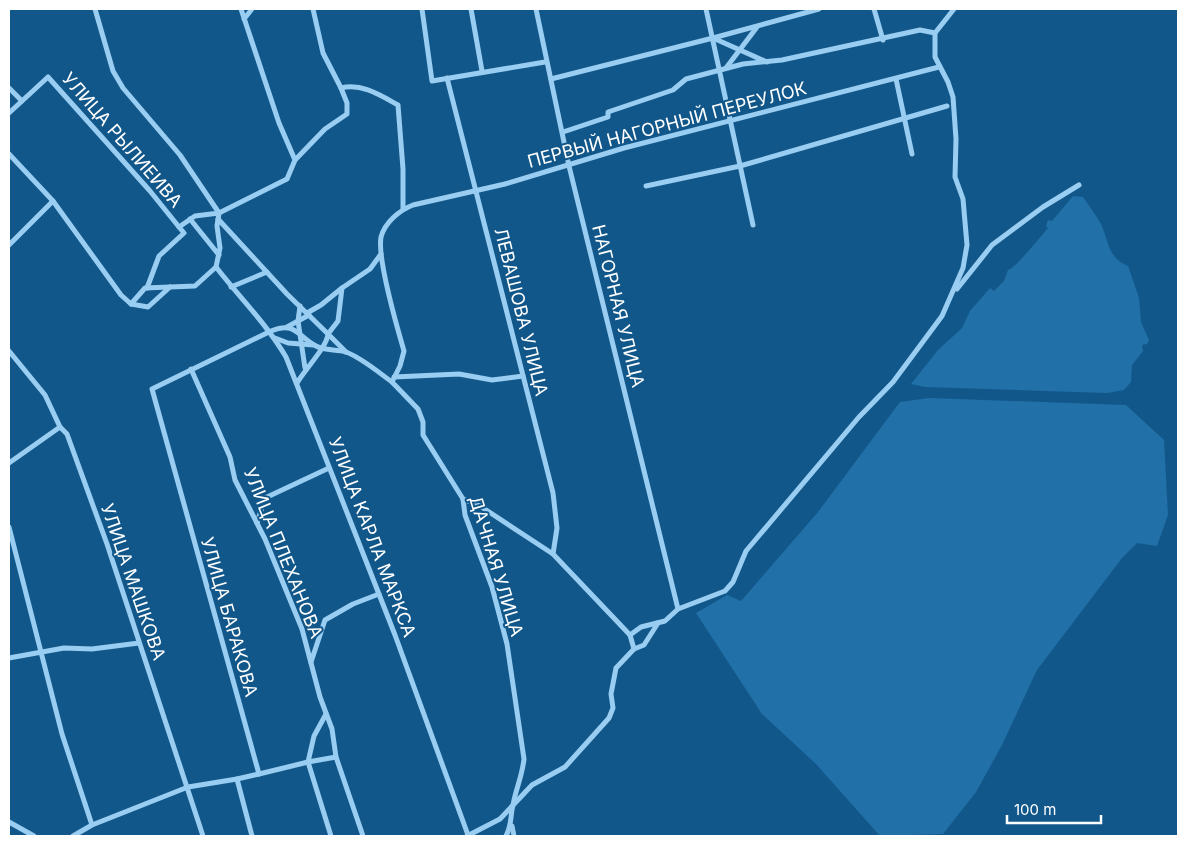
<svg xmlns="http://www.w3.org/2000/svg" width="1187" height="845" viewBox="0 0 1187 845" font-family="Inter,sans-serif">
	<rect width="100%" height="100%" fill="#12578a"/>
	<g fill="#2170a8">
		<path d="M1073,196L1083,197C1089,206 1096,215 1101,224C1109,242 1108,258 1128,266L1139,298L1141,322L1149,340L1147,344L1142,345L1143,351L1132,365L1131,382L1124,390L1107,393L925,387L911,384L938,350L962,328L970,311L990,288L994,291L1004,281L1008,270C1016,268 1040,237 1048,228L1046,226L1048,220L1052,221Z"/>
		<polygon points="929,398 1126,405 1164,440 1168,515 1157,546 1137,543 1122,558 1037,670 1002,745 976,792 943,834 880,836 816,764 762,714 696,613 727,595 741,601 818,512 900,402"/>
	</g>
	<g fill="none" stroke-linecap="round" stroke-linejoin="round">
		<g stroke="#99cdf1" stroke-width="5">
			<polyline points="313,9 323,53 341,88"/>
			<polyline points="422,9 432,81 545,62"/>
			<polyline points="471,9 482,71"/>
			<polyline points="536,9 569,166 678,609"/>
			<polyline points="706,9 753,225"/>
			<polyline points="874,9 883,40"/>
			<polyline points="244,19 252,9"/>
			<polyline points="713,38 767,62"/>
			<polyline points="726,68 757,27"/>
			<polyline points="447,78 553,493 557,528 553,554"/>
			<polyline points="551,79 713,38 819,9"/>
			<polyline points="896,79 912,154"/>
			<polyline points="9,88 22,101 48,77 150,191 179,227 195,216 219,213 180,155 123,88 113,71 95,9"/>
			<polyline points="9,113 22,101"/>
			<polyline points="563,132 608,117 608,112 673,90 686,79 743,64 782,60 920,30 935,33"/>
			<polyline points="9,154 53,201 121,295 131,304 148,307 170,287"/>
			<path d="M295,160L325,129L347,114V103L341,88C362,83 380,95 398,105L403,169V209"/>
			<polyline points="646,186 740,166 947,106"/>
			<polyline points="190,219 219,255"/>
			<polyline points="218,219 287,294 328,334 338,321 342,288 370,269 381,254"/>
			<polyline points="9,245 53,201"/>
			<path d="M216,267C240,298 266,323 286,357L395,635L468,835"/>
			<polyline points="231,287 267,272"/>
			<polyline points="147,288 159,256 184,233 179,227"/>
			<polyline points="957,289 992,245 1043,207 1079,185"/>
			<polyline points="131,304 145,288 195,286 216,267 220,248 217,226 219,213 287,179 295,160 279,123 241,9"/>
			<polyline points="300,306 298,321 305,368"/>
			<polyline points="307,313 321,305 342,288"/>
			<polyline points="287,327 309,315"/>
			<polyline points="328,334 346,352"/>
			<polyline points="275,338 288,343 313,345"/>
			<polyline points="9,351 45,395 60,427 67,434 107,544 203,836"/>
			<polyline points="191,369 230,457 235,480 265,539 302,629 320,697 332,729 336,757 363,836"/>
			<polyline points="394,377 459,374 492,380 523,376"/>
			<path d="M297,383C305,369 327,347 328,334"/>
			<polyline points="9,463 60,427"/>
			<polyline points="463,499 480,506 553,554 630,635 634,649"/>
			<polyline points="257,523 265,498 329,468"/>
			<polyline points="9,527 62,734 92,825"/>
			<polyline points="630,635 641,627 665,621 678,609 725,591 733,582 746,551 859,417 893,382 942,316 963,268 967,245 963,199 955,177 956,139 953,97 948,82 935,57 935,33 954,9"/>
			<polyline points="9,658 64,648 92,649 139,643"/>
			<polyline points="311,662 325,620 353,604 379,594"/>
			<polyline points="326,714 314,736 308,762 331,836"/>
			<polyline points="259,774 308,762 336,757"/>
			<polyline points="9,822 34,836"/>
			<polyline points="512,826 514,836"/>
			<polyline points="73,836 92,825 188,787 237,779"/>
			<path d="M252,836L237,779L259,774L152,389L271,331C296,321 297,336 316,346C325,351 336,349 346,352C362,358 378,372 392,382"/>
			<polyline points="467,836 500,819 532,785 565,767 609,718 613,708 611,694 616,668 634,649 644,645 658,623"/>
			<path d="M506,836C512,825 510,817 513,805C516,788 522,777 524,759L507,644L492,587L465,515L463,499L423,435V422L418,409L392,382L400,366L404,351C397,327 377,259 381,237C385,222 400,210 413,205L505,184L624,148L939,67"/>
		</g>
	</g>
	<g text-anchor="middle" stroke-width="4" stroke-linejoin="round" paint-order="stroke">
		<g font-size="18" fill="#fff" stroke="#12578a">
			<text transform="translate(667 125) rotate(-15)" y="6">ПЕРВЫЙ НАГОРНЫЙ ПЕРЕУЛОК</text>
			<text transform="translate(122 140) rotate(49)" y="6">УЛИЦА РЫЛИЕИВА</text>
			<text transform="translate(618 306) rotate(76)" y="6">НАГОРНАЯ УЛИЦА</text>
			<text transform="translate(521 312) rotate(76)" y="6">ЛЕВАШОВА УЛИЦА</text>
			<text transform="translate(372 537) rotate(69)" y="6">УЛИЦА КАРЛА МАРКСА</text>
			<text transform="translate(283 553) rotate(68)" y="6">УЛИЦА ПЛЕХАНОВА</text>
			<text transform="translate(496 566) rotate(73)" y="6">ДАЧНАЯ УЛИЦА</text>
			<text transform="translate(133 582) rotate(71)" y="6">УЛИЦА МАШКОВА</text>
			<text transform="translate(229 617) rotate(74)" y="6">УЛИЦА БАРАКОВА</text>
		</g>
	</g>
	<rect width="1187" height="845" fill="none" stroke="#ffffff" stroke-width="20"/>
	<path d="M1007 815v8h94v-8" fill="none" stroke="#ffffff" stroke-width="2.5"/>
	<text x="1014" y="815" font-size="15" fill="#ffffff" stroke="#12578a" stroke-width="4" paint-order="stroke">100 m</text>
</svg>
